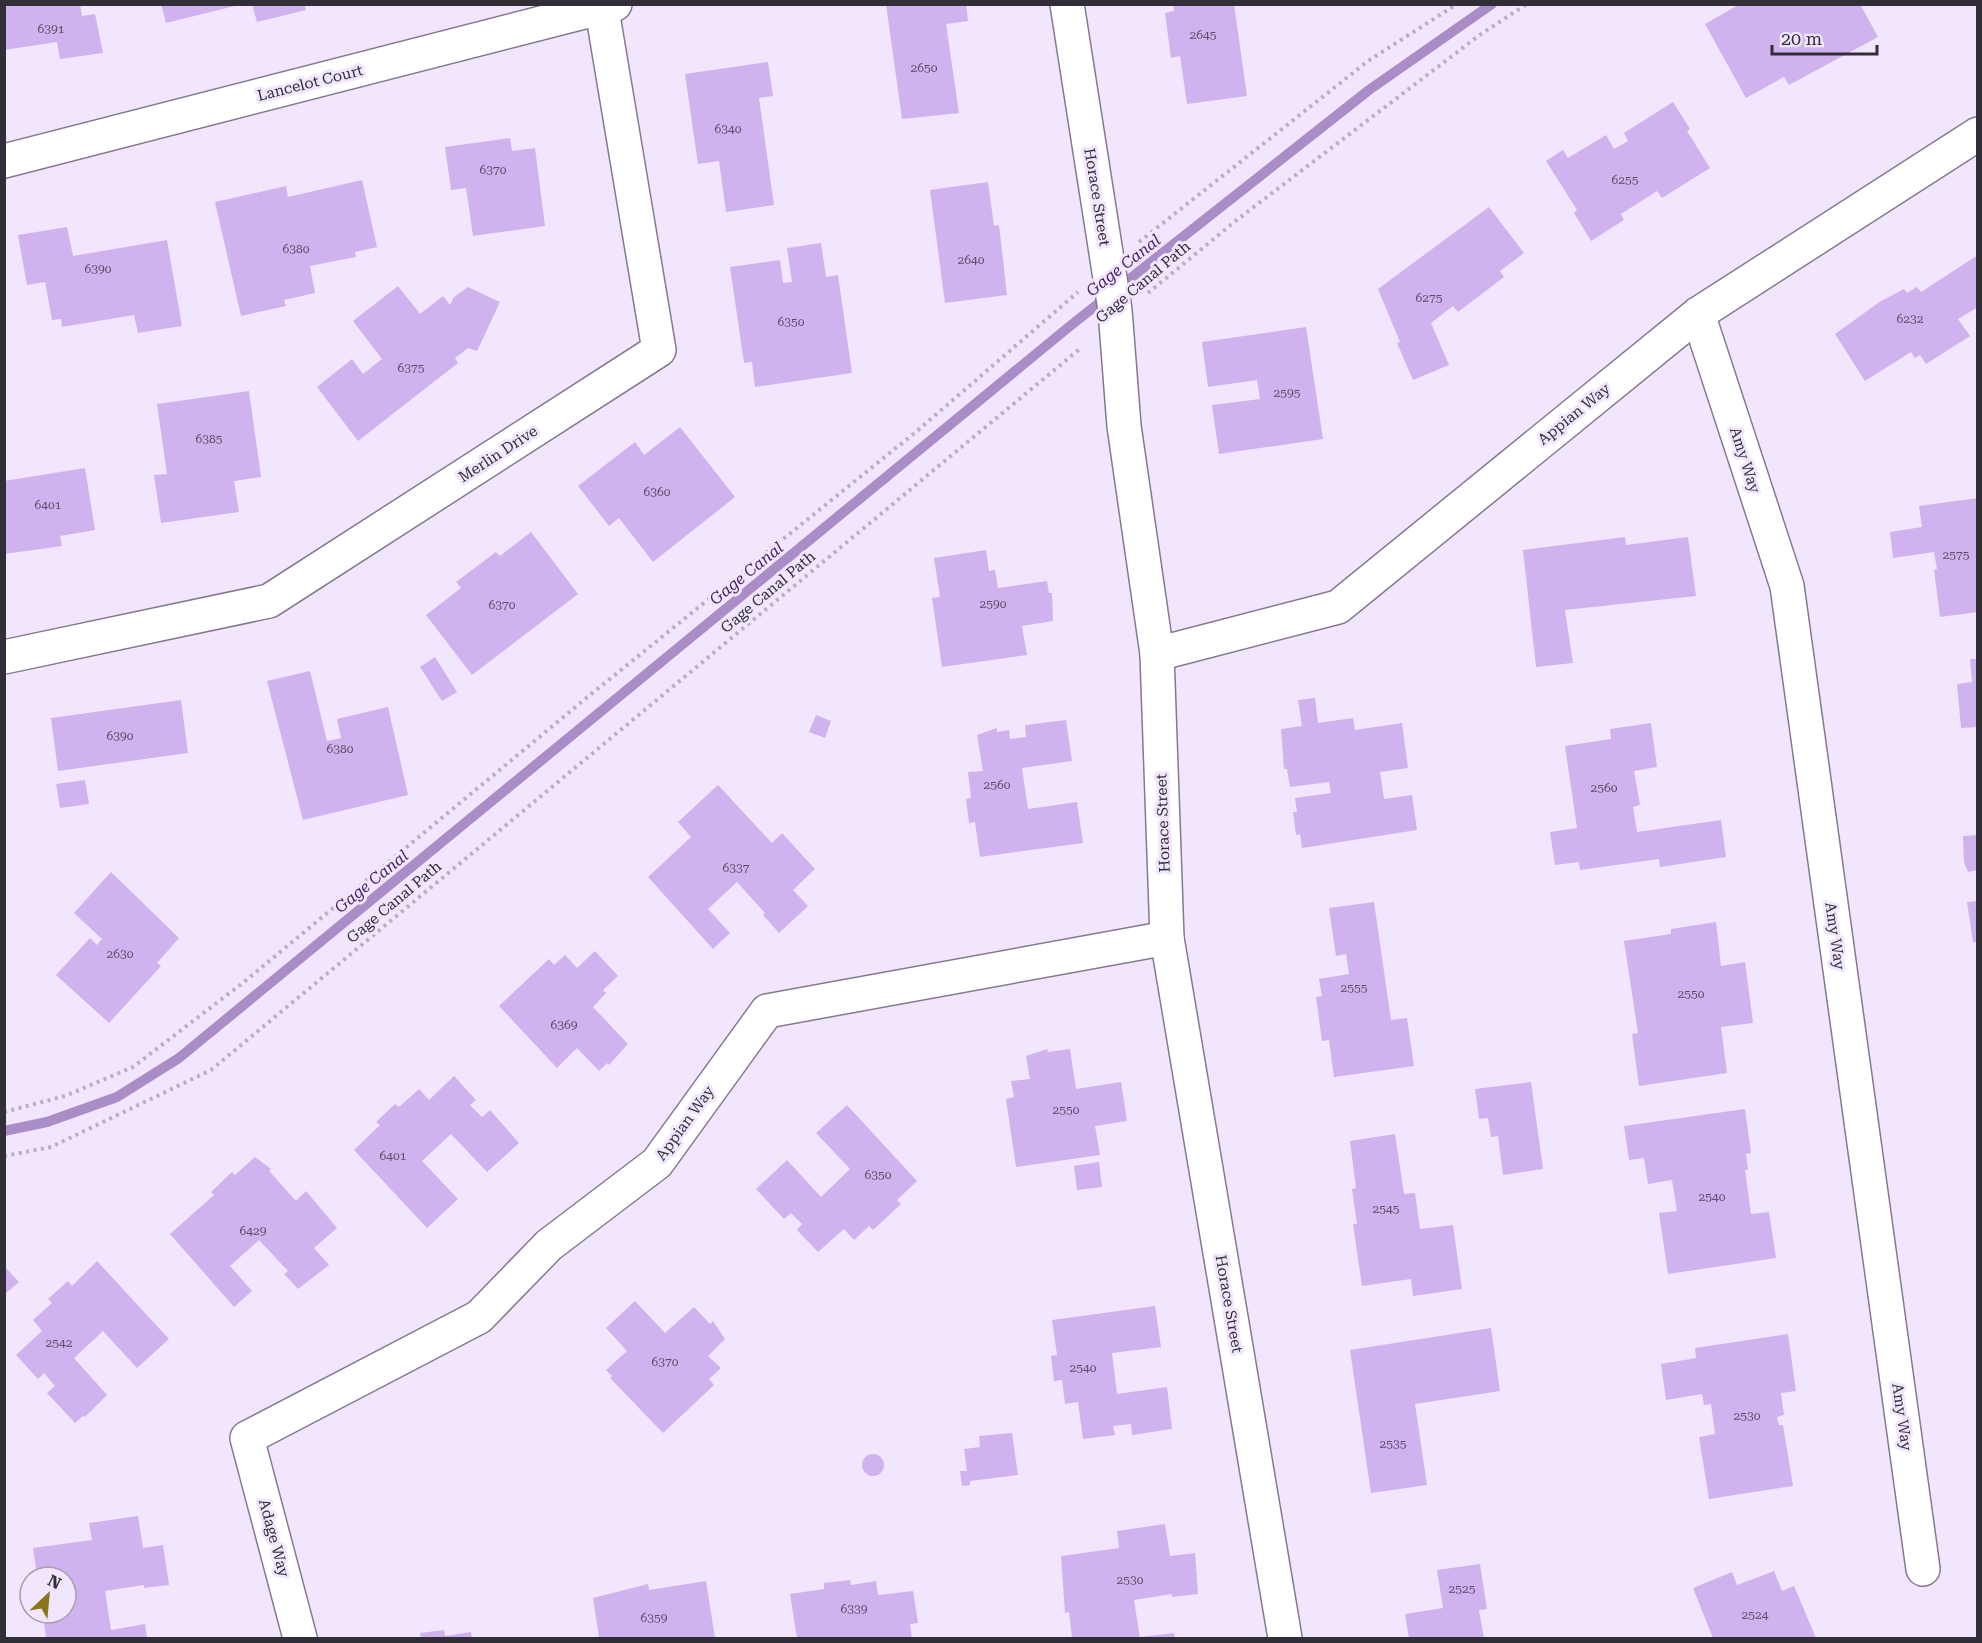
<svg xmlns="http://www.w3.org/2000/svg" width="1982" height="1643" viewBox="0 0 1982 1643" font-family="'Roboto Serif',serif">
	<rect width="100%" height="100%" fill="#f2e6fe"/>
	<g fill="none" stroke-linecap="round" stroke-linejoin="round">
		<polyline stroke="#aa8cc7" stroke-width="10" points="4,1131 47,1122 117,1097 179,1058 1070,326 1369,90 1492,4"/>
	</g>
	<g fill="#d0b2ef">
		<polygon points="4,4 80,4 82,16 95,14 103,53 60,59 57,42 4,50"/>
		<polygon points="161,4 238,4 239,5 166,23"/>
		<polygon points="252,4 304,4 306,10 257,22"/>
		<polygon points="886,4 966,4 968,21 946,24 959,113 902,119"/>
		<polygon points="1173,4 1234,4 1247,96 1187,104 1180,56 1171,58 1165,13 1174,11"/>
		<polygon points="1740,4 1860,4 1878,37 1789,85 1784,77 1746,98 1705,24"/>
		<polygon points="768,62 773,96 759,98 774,205 726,212 719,161 698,164 685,74"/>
		<polygon points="1673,102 1690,129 1687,131 1710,168 1662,198 1657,191 1621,214 1624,220 1591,241 1574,213 1577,210 1546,161 1563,150 1568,158 1606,135 1614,149 1628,141 1624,133"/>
		<polygon points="510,138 512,151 535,148 545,226 473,236 466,188 451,190 445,147"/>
		<polygon points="362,180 377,247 355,252 356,257 310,266 315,293 284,300 286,306 241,316 215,202 286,186 288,197"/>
		<polygon points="988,182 994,226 999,225 1007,295 945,303 930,190"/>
		<polygon points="1489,207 1524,253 1500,271 1504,277 1458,312 1453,306 1431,323 1449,365 1413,380 1397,343 1400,342 1378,289"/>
		<polygon points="67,227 73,256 167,240 182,326 138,333 134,315 62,327 61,319 52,320 45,282 27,285 18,235"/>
		<polygon points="821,243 826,277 838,275 852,373 755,387 752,362 744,363 730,267 780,260 783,283 792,282 787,248"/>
		<polygon points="1978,255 1978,307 1958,319 1970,336 1926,364 1920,355 1915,358 1911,352 1865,381 1835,334 1881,301 1904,289 1907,293 1917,287 1921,292"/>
		<polygon points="398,286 420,314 443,296 450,305 454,297 468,287 500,302 477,351 468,348 455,358 458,363 358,441 317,387 352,359 363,374 382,359 353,321"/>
		<polygon points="1306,327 1323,439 1219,454 1212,405 1260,399 1257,380 1208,387 1202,342"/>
		<polygon points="249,391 261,477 234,481 239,512 161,523 154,475 167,474 157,404"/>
		<polygon points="680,427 735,497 653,562 619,518 609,526 578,486 635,442 644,455"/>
		<polygon points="85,468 95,530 60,536 62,546 4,554 4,481"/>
		<polygon points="1978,498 1978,612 1940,617 1934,570 1937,569 1934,552 1893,558 1890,532 1922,527 1919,506"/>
		<polygon points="531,532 578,594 472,675 426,615 461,588 456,582 496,552 500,556"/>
		<polygon points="1625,537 1626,545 1688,537 1696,596 1565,610 1573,663 1536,667 1523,550"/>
		<polygon points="986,550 989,571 995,570 998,588 1047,581 1049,593 1052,593 1053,621 1022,626 1027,655 942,667 932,598 940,597 934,558"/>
		<polygon points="435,657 457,692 442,701 420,667"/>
		<polygon points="1970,659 1978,659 1978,727 1961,728 1957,684 1972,682"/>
		<polygon points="310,671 327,741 341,738 337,719 388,707 408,795 303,820 267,681"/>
		<polygon points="1315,698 1318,723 1353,718 1355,730 1402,723 1408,768 1380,772 1384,799 1412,795 1417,830 1302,848 1300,834 1296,835 1293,812 1297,812 1295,798 1331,793 1329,782 1290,787 1287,769 1284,769 1281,729 1302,726 1298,700"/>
		<polygon points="181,700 188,753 58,771 51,718"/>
		<polygon points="816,715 831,721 825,738 809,732"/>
		<polygon points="1066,720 1072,761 1022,768 1028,809 1077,802 1083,843 980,857 975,822 969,823 966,799 971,798 968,772 983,771 977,735 997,728 997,732 1009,730 1010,739 1026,737 1025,725"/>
		<polygon points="1651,723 1657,767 1634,771 1640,805 1633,807 1637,832 1721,820 1726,857 1660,867 1659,859 1580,870 1579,862 1555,865 1550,832 1577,828 1565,746 1611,739 1610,729"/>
		<polygon points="85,780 89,804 60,808 56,784"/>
		<polygon points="718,785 772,843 782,833 815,869 793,890 808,906 779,933 763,915 765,913 737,882 708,909 730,933 713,949 648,877 691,837 678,822"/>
		<polygon points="1978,835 1978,870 1968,872 1964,862 1963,836"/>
		<polygon points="111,872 179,938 157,963 161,966 109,1023 56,975 90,938 97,945 102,939 74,913"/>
		<polygon points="1978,901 1978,942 1973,942 1967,902"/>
		<polygon points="1374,902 1391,1020 1407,1018 1414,1066 1334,1077 1329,1040 1322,1041 1316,997 1322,996 1319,979 1349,974 1346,954 1336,956 1329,908"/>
		<polygon points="1716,922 1721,966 1745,962 1753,1023 1721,1027 1727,1073 1639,1086 1632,1034 1638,1033 1624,941 1671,934 1671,929"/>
		<polygon points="595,951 618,976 603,990 606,993 593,1007 628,1044 609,1065 607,1063 599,1071 577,1048 557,1068 499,1006 549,959 554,965 565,955 577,968"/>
		<polygon points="1047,1049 1048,1052 1070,1049 1076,1089 1121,1082 1127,1121 1095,1126 1100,1155 1016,1167 1006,1099 1014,1097 1011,1081 1030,1079 1026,1056"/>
		<polygon points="454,1076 476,1100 470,1105 482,1117 490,1110 519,1143 487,1172 451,1134 422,1161 458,1199 427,1228 354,1150 380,1125 376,1122 395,1104 399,1107 419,1089 429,1100"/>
		<polygon points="1531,1082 1543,1169 1503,1175 1498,1136 1491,1137 1488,1118 1479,1119 1475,1089"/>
		<polygon points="847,1105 917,1181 897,1200 901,1204 873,1230 869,1226 854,1240 844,1229 818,1252 797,1230 802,1224 791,1213 784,1219 756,1189 787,1160 821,1197 850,1169 816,1133"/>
		<polygon points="1745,1109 1751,1153 1746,1154 1748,1170 1745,1170 1751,1214 1769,1212 1776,1258 1668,1274 1659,1213 1677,1211 1672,1180 1648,1184 1644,1158 1629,1160 1624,1126"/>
		<polygon points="1395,1134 1404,1194 1415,1193 1420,1229 1453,1225 1462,1289 1413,1296 1411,1279 1362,1286 1353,1224 1357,1224 1352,1189 1356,1188 1350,1141"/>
		<polygon points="255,1157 271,1169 269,1171 296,1201 306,1191 337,1228 314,1248 329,1265 298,1289 284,1274 288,1271 259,1240 230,1266 252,1291 234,1307 170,1234 214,1195 211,1192 232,1172 235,1175"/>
		<polygon points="1099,1162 1102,1187 1077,1190 1074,1166"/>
		<polygon points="97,1261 169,1339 137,1368 103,1331 74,1358 107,1395 85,1417 83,1416 75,1423 47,1393 55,1386 44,1373 38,1379 16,1355 42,1331 33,1320 52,1303 48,1299 68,1281 72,1286"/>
		<polygon points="4,1266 19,1282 4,1295"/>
		<polygon points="635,1301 665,1333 694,1307 710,1324 713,1321 725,1339 708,1356 721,1368 709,1379 714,1385 663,1433 610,1378 612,1376 606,1370 627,1351 606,1328"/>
		<polygon points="1155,1306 1161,1347 1112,1353 1117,1394 1167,1387 1172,1429 1132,1435 1131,1424 1113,1426 1115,1435 1083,1439 1078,1402 1065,1404 1062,1380 1054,1381 1051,1356 1057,1355 1052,1320"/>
		<polygon points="1491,1328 1500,1391 1415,1404 1427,1485 1371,1493 1350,1350"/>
		<polygon points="1788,1334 1796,1391 1781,1393 1784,1415 1777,1417 1779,1425 1783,1425 1793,1486 1709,1499 1699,1437 1715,1434 1711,1404 1704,1405 1702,1394 1666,1400 1661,1364 1696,1358 1695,1348"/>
		<polygon points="1012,1433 1018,1475 970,1481 970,1485 962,1486 960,1471 967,1471 964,1449 980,1447 979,1436"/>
		<circle cx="873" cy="1465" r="11"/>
		<polygon points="138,1516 143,1548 163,1545 169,1585 144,1588 144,1585 105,1591 111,1630 145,1624 147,1638 46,1638 43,1613 66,1613 66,1577 32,1577 37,1575 33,1548 92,1540 89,1523"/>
		<polygon points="1165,1524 1170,1556 1195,1553 1198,1594 1172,1597 1172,1594 1134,1600 1140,1638 1072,1638 1069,1612 1065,1613 1061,1556 1119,1548 1117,1531"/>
		<polygon points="1480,1564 1487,1609 1479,1610 1484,1638 1409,1638 1405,1614 1443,1608 1437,1570"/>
		<polygon points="1774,1571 1782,1591 1794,1586 1816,1638 1713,1638 1693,1588 1732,1572 1737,1585"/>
		<polygon points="850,1580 851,1585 876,1581 878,1595 913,1591 918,1623 910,1624 912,1638 797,1638 790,1594 824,1589 824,1583"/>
		<polygon points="706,1581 715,1638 599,1638 593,1598 648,1584 649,1590"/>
		<polygon points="444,1630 445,1636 471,1632 472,1638 421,1638 420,1633"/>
		<polygon points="1174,1633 1175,1638 1140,1638 1140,1637"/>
	</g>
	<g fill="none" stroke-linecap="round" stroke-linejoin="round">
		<defs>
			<g id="minor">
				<polyline points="1067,4 1115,310 1124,426 1157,654 1167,938 1285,1638"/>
				<polyline points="4,161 615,4"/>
				<polyline points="1698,314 1787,586 1923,1569"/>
				<polyline points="1157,654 1338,607 1698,314 1978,134"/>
				<polyline points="4,657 269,601 659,350 601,4"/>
				<polyline points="300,1638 247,1438 479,1317 549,1245 657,1163 767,1011 1167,938"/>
			</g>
		</defs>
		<use href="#minor" stroke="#847a8f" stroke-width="36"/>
		<g stroke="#b8afc2" stroke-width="4" stroke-dasharray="3 4.5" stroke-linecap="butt">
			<polyline points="1139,242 1368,61 1457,4"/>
			<polyline points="1148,293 1238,219 1481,34 1527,4"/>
			<polyline points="4,1112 65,1096 133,1067 244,982 590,695 917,431 1078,292"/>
			<polyline points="4,1156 51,1147 211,1070 1082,347"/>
		</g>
		<use href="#minor" stroke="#fff" stroke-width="33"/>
	</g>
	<g text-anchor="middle" stroke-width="6" stroke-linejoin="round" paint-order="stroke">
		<g font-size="12" fill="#5a4f65">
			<text x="51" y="33">6391</text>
			<text x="1203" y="39">2645</text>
			<text x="924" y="72">2650</text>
			<text x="728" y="133">6340</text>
			<text x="493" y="174">6370</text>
			<text x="1625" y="184">6255</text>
			<text x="296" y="253">6380</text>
			<text x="971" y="264">2640</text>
			<text x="98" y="273">6390</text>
			<text x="1429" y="302">6275</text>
			<text x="1910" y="323">6232</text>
			<text x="791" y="326">6350</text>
			<text x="411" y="372">6375</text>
			<text x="1287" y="397">2595</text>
			<text x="209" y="443">6385</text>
			<text x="657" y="496">6360</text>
			<text x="48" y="509">6401</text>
			<text x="1956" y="559">2575</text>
			<text x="993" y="608">2590</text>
			<text x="502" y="609">6370</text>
			<text x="120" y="740">6390</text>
			<text x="340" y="753">6380</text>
			<text x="997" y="789">2560</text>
			<text x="1604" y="792">2560</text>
			<text x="736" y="872">6337</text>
			<text x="120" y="958">2630</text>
			<text x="1354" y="992">2555</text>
			<text x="1691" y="998">2550</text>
			<text x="564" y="1029">6369</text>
			<text x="1066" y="1114">2550</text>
			<text x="393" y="1160">6401</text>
			<text x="878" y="1179">6350</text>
			<text x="1712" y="1201">2540</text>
			<text x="1386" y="1213">2545</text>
			<text x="253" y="1235">6429</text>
			<text x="59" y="1347">2542</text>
			<text x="665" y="1366">6370</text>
			<text x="1083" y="1372">2540</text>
			<text x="1747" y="1420">2530</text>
			<text x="1393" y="1448">2535</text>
			<text x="1130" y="1584">2530</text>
			<text x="1462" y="1593">2525</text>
			<text x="854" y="1613">6339</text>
			<text x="1755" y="1619">2524</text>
			<text x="654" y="1622">6359</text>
		</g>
		<g font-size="15" fill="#322e37" stroke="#f2e6fe">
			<text transform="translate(310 83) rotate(-14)" y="5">Lancelot Court</text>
			<text transform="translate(1097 197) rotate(81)" y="5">Horace Street</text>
			<text transform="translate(1143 282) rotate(-40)" y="5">Gage Canal Path</text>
			<text transform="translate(1574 414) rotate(-39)" y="5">Appian Way</text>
			<text transform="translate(498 454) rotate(-33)" y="5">Merlin Drive</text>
			<text transform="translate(1745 460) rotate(72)" y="5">Amy Way</text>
			<text transform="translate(768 592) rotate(-40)" y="5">Gage Canal Path</text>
			<text transform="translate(1163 823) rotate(-92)" y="5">Horace Street</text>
			<text transform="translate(394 902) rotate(-40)" y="5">Gage Canal Path</text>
			<text transform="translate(1835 936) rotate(82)" y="5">Amy Way</text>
			<text transform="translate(685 1123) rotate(-54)" y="5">Appian Way</text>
			<text transform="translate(1229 1304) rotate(80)" y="5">Horace Street</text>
			<text transform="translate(1902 1417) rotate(82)" y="5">Amy Way</text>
			<text transform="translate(274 1538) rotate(75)" y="5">Adage Way</text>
		</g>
		<g font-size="16" font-style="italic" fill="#461e64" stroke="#f2e6fe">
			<text transform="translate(1123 265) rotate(-38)" y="6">Gage Canal</text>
			<text transform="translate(746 573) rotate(-39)" y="6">Gage Canal</text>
			<text transform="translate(371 881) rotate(-39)" y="6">Gage Canal</text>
		</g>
	</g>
	<rect width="1982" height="1643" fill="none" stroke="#322e37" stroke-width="12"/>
	<g transform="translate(48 1595) rotate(26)"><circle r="28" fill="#f2e6fe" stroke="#a59cae" stroke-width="1.5"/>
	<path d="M0-4.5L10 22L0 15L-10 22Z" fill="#8a771b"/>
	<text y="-9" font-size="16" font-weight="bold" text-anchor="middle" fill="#322e37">N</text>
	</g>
	<path d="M1772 45v9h105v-9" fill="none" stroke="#322e37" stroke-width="3"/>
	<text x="1781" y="45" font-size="18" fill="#322e37" stroke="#f2e6fe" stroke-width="4.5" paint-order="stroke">20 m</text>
</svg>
